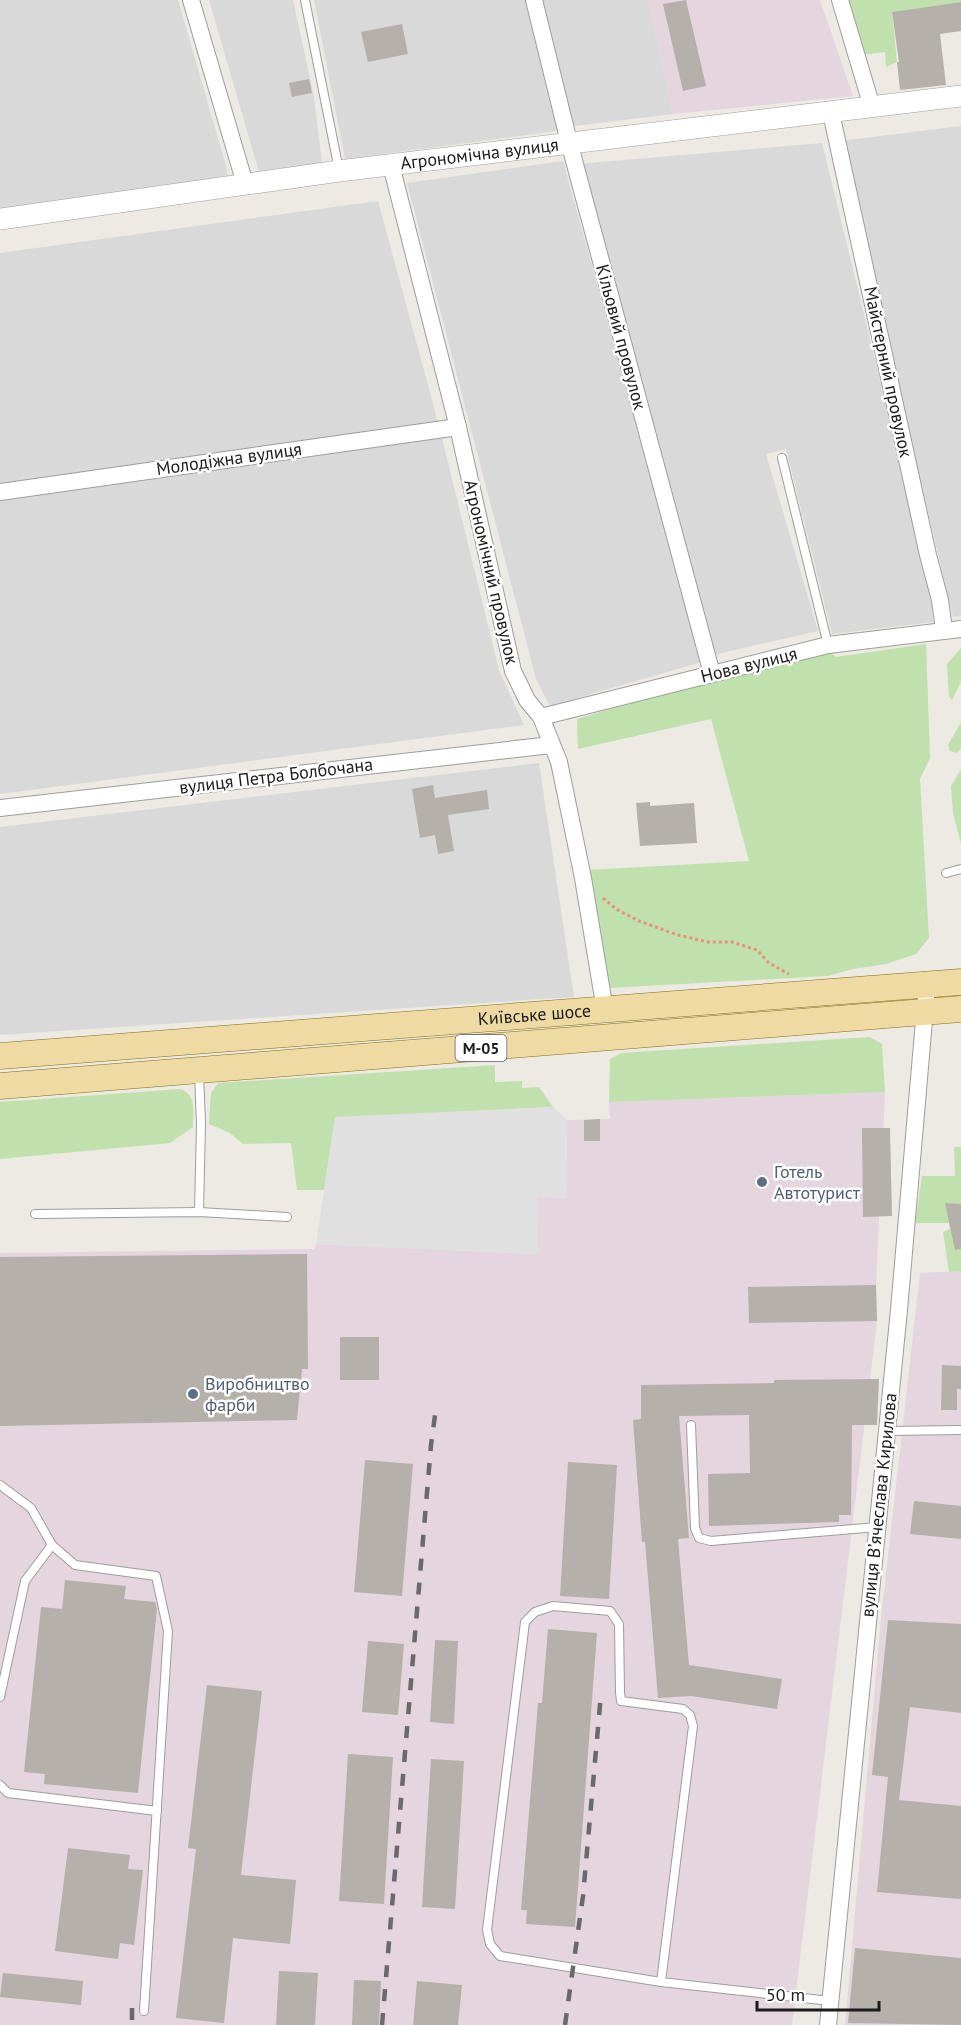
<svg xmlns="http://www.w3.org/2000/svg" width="961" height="2025" viewBox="0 0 961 2025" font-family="'PT Sans',sans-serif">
	<rect width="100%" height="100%" fill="#eceae2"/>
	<g fill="#dad9d9">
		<polygon points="0,0 178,0 226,166 229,182 0,213"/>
		<polygon points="209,0 293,0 314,97 322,163 259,172"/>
		<polygon points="314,0 526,0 557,131 345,159"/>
		<polygon points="543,0 648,0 673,114 574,126"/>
		<polygon points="961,126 961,616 953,617 840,141"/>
		<polygon points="822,143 931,588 933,622 832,634 786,449 766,454 818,631 713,655 577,164"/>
		<polygon points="563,161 702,662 550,706 536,679 407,183"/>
		<polygon points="378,201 438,422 0,485 0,253"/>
		<polygon points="442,438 499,670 524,725 0,794 0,501"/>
		<polygon points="539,763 574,997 0,1035 0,827"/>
	</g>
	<g fill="#e4d5df">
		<polygon points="648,0 820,0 853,96 673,114"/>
		<polygon points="885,1092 876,1285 877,1321 792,2025 0,2025 0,1253 314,1249 316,1244 538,1254 536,1196 566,1198 567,1120 610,1119 609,1102"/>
		<polygon points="961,1271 961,2025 845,2025 881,1618 920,1273"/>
	</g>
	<g fill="#c0e1ad">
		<polygon points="846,0 961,0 961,2 892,12 897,62 886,67 885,52 862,55"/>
		<polygon points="926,644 930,758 920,779 929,938 916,954 886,964 853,969 828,976 610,988 587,870 749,861 711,719 578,749 577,719 716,677 829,650 836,657"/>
		<polygon points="961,648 961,682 952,700 949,697 947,664"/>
		<polygon points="961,722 961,749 956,753 950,751 948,745"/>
		<polygon points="961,769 961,844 953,813 951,786"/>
		<polygon points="870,1037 882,1044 885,1092 609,1102 610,1059 621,1053"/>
		<polygon points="495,1065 495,1082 522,1081 522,1088 539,1087 553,1107 335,1118 324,1190 297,1190 291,1143 243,1144 230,1133 209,1124 211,1093 218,1083"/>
		<path d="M180,1089C197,1094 193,1113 193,1127L170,1143L0,1159V1102Z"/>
		<polygon points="954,1147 961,1147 961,1271 949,1272 943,1232 950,1229 949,1223 915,1223 922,1176 955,1176"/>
	</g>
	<polygon fill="#e0e0e0" points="553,1107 567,1120 566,1199 537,1196 538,1254 316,1244 335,1117"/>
	<g fill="#b5b0a9">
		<polygon points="686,0 706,86 683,91 663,4"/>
		<polygon points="961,2 961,31 940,34 946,85 900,90 897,62 899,62 892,12"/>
		<polygon points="402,24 408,54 368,62 361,32"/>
		<polygon points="309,79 312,93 292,97 289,83"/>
		<polygon points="433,785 435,798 487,790 489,809 448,815 454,851 438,854 435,835 420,838 412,789"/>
		<polygon points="650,802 650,806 694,803 697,843 640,846 636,803"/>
		<polygon points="600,1119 600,1141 584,1141 584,1120"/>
		<polygon points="862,1128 890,1128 892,1216 863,1217"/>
		<polygon points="945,1203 961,1204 961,1249 955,1250"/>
		<polygon points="307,1254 308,1369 302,1369 297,1420 0,1426 0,1257"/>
		<polygon points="876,1285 877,1321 749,1323 748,1287"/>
		<rect x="340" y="1337" width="39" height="43"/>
		<polygon points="942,1365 961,1366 961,1389 957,1389 957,1410 941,1410"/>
		<polygon points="879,1379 877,1425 852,1425 851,1515 839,1515 839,1522 709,1526 708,1474 750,1473 749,1415 679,1416 689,1538 678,1539 689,1665 782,1679 777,1709 691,1696 658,1698 645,1542 642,1542 633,1420 641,1419 641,1385 774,1383 774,1380"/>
		<polygon points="365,1460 413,1464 402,1596 354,1592"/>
		<polygon points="568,1462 617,1465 609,1599 560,1596"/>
		<polygon points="914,1501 961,1506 961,1539 910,1534"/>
		<polygon points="65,1580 126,1586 124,1599 155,1602 157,1609 138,1793 44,1784 45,1774 24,1772 41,1607 62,1609"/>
		<polygon points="888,1620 961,1624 961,1713 910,1707 899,1800 961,1806 961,1899 877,1892 888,1777 872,1775"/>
		<polygon points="548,1629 597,1633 575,1927 526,1924 527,1910 521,1910 538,1703 542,1703"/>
		<polygon points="435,1640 458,1641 454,1724 430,1722"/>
		<polygon points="368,1641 404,1644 398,1715 362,1712"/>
		<polygon points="207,1685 262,1691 241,1875 296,1880 290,1944 233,1938 224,2023 176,2018 196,1849 188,1848"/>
		<polygon points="348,1754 393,1757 384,1904 339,1901"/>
		<polygon points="431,1759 464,1761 455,1909 422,1907"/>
		<polygon points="68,1848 130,1855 128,1869 143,1870 134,1945 120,1943 118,1959 55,1951"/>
		<polygon points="855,1948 961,1958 961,2025 848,2023"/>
		<polygon points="279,1971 318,1973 315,2025 276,2025"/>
		<polygon points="3,1973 83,1981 81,2005 0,1997"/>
		<polygon points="354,1980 381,1981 379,2025 352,2025"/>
		<polygon points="417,1981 462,1985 458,2025 413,2025"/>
	</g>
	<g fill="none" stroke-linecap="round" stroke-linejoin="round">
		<defs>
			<g id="service">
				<polyline points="305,0 339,170"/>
				<polyline points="782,458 828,645"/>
				<polyline points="946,873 961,869"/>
				<polyline points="199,1072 201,1124 199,1212"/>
				<polyline points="35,1214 199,1212 287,1217"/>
				<polyline points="691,1425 695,1528 699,1538 711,1541 877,1527"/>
				<polyline points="887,1431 961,1430"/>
				<polyline points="0,1485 31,1508 52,1545 75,1565 156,1576 168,1631 144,2011"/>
				<polyline points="0,1697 25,1581 52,1545"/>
				<polyline points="0,1785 8,1793 157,1811"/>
				<polyline points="661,1982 693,1726 690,1715 683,1709 621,1701 620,1692 619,1624 610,1611 553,1606 535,1612 525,1622 487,1930 490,1944 500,1956 661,1982 830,2001"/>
			</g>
			<g id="minor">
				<polyline points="191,0 245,184"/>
				<polyline points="534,0 569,142 712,674"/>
				<polyline points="840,0 872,107"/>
				<polyline points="831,113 928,555 940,600 944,630"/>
				<polyline points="391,165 458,427 513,671 527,700 541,717 559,762 583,878 605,1010"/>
				<polyline points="0,492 458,427"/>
				<polyline points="541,717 828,645 961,629"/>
				<polyline points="0,808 551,745"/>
				<polyline points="828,2025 899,1310 927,986"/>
			</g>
			<g id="tertiary">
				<path id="s1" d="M0,219L339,171L961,96"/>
			</g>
			<g id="primary">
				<path id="s2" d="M0,1056L961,982"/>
				<polyline points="0,1086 961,1009"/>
			</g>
		</defs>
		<use href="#service" stroke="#9d9d9d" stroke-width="10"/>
		<use href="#minor" stroke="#9d9d9d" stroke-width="18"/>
		<use href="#tertiary" stroke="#9d9d9d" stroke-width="22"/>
		<use href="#primary" stroke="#826d11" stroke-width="27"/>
		<polyline stroke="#e99277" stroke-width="3" stroke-dasharray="3 3" stroke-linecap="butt" points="603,898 616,909 639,921 678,935 708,942 732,942 757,950 769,963 789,974"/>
		<use href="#service" stroke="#fff" stroke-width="8"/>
		<use href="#minor" stroke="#fff" stroke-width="16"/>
		<use href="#tertiary" stroke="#fff" stroke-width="21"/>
		<use href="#primary" stroke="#f0daa3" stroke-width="26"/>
		<g stroke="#6a6a6a" stroke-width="4.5" stroke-dasharray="12 12" stroke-linecap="butt">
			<polyline points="132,2008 132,2025"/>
			<polyline points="382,2025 431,1445 436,1408"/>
			<polyline points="565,2025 583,1896 601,1694"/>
		</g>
	</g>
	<g fill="#5c6f8a" stroke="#fff" stroke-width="2">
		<circle cx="762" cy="1182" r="6"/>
		<circle cx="193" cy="1394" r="6"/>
	</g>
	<g text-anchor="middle" stroke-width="5" stroke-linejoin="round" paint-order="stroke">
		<rect fill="#fff" stroke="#606060" stroke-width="1.5" x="455.5" y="1035" width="51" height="26" rx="4.5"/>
		<g font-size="16" font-weight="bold" fill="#1c1c1c">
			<text x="481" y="1054">М-05</text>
		</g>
		<g font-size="18" fill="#1c1c1c" stroke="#fff">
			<text dy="6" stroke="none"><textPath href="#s1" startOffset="484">Агрономічна вулиця</textPath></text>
			<text transform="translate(621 337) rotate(75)" y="6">Кільовий провулок</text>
			<text transform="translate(888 372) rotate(78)" y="6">Майстерний провулок</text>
			<text transform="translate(229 459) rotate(-8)" y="6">Молодіжна вулиця</text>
			<text transform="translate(491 572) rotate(77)" y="6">Агрономічний провулок</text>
			<text transform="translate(749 665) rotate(-14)" y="6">Нова вулиця</text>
			<text transform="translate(276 776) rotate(-7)" y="6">вулиця Петра Болбочана</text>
			<text dy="6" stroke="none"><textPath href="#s2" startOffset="536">Київське шосе</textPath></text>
			<text transform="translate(879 1505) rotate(-84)" y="6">вулиця Вʼячеслава Кирилова</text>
		</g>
		<g font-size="18" fill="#4e5e75" stroke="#fff" text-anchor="start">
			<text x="774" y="1178">Готель<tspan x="774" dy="21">Автотурист</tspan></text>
			<text x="205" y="1390">Виробництво<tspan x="205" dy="21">фарби</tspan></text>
		</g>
	</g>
	<path d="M757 2001v9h122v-9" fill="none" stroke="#1c1c1c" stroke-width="3"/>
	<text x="766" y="2001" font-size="18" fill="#1c1c1c" stroke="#ffffff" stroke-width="4.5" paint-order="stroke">50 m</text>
</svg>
